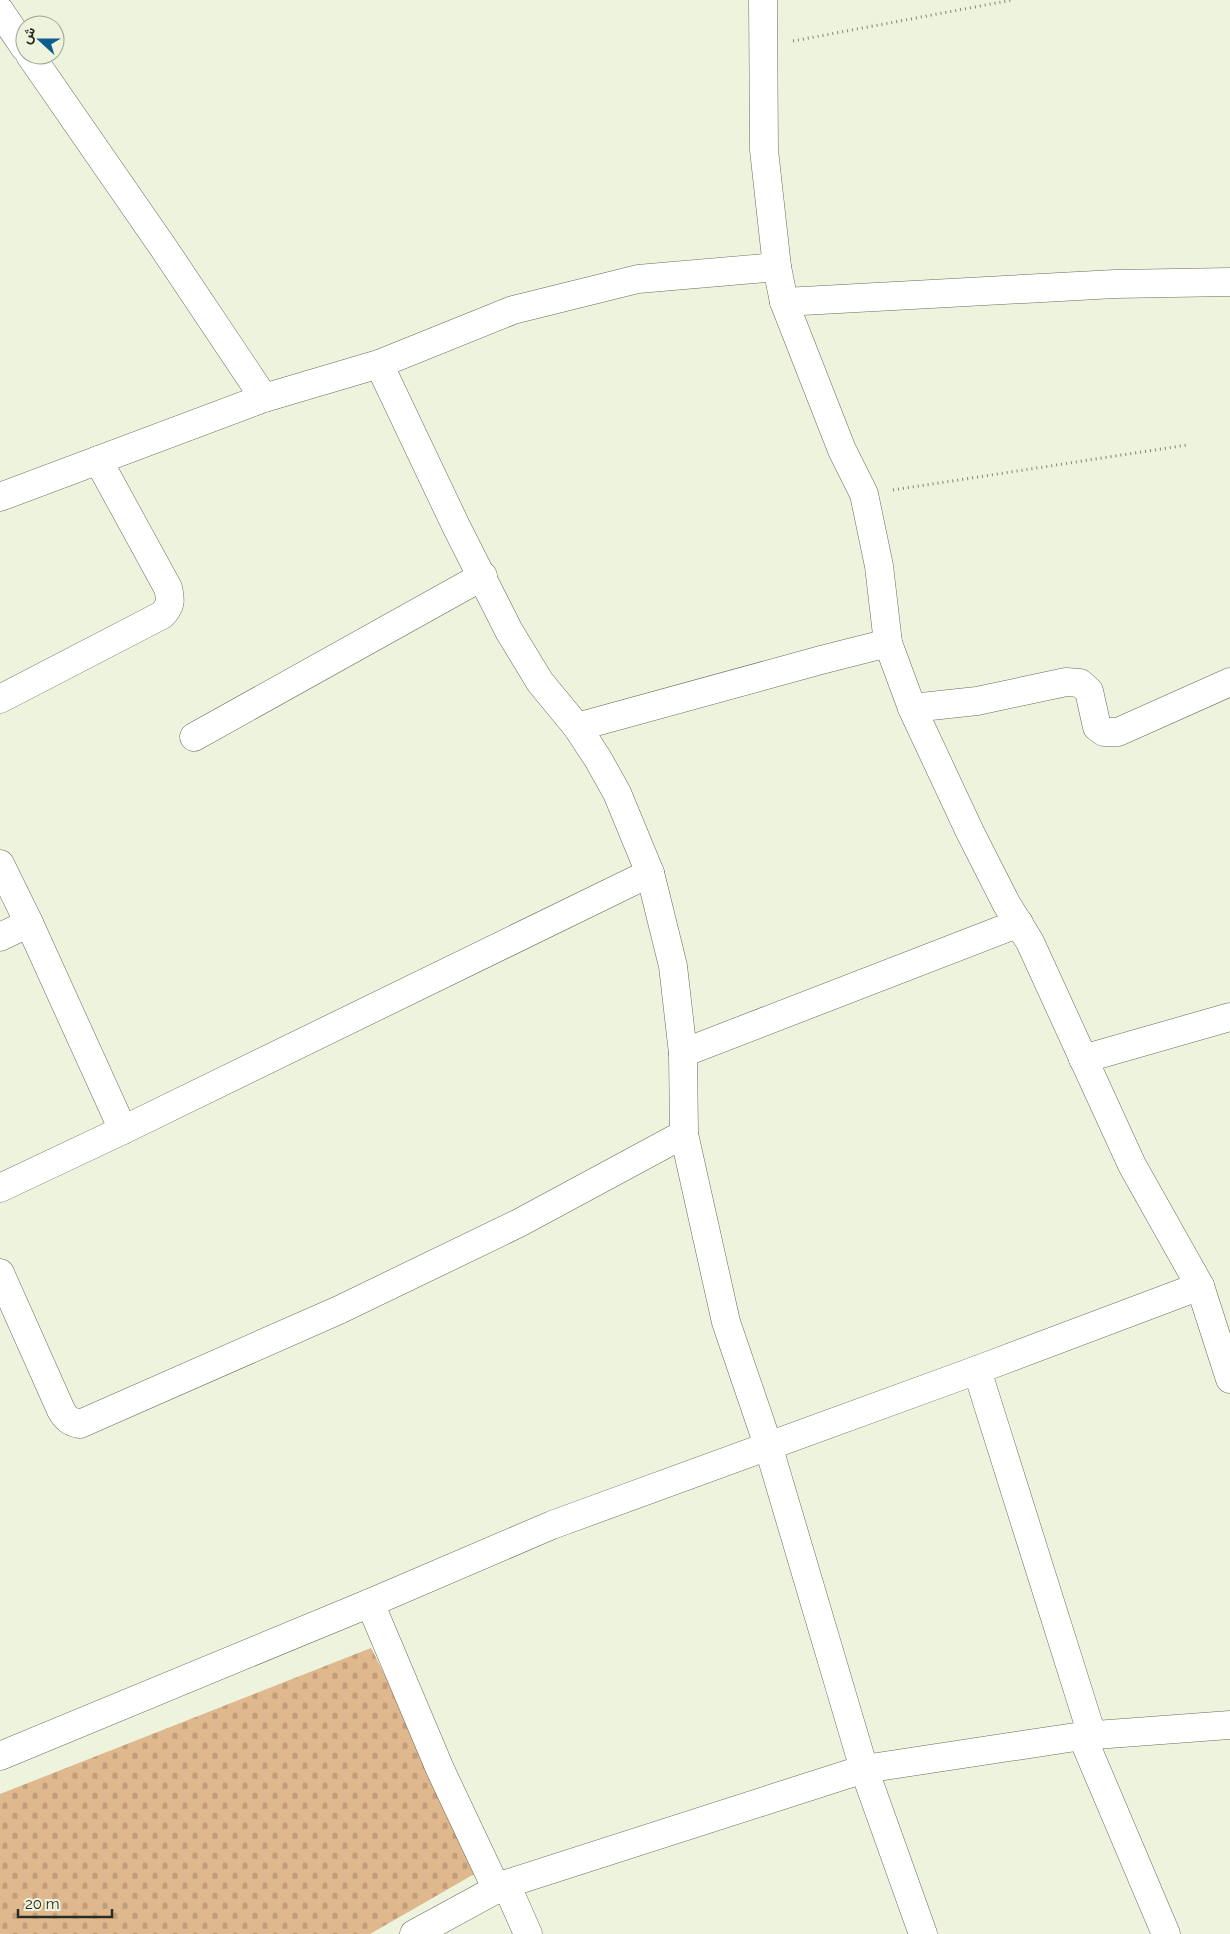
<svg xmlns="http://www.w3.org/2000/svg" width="1230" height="1934" viewBox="0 0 1230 1934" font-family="Raleway,Vazirmatn,sans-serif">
	<defs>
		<pattern id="cemetery-stones" width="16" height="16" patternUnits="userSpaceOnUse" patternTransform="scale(1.25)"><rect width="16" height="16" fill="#e0b88d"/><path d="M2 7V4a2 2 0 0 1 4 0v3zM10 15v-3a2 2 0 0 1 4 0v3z" fill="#c09e79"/></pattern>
	</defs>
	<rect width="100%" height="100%" fill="#edf3dc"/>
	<polygon fill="url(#cemetery-stones)" points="371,1648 483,1869 370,1934 0,1934 0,1794"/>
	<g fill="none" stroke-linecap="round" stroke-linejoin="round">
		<defs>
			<g id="street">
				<polyline points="0,11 25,48"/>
				<polyline points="30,55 165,250 264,398"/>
				<polyline points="784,302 842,450 864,494 879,566 888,643 912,708 970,832 1006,903 1030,942 1132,1165 1200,1286 1230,1379"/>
				<path d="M0,699L162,615C171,606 171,600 168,588L98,460"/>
				<polyline points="912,708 977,701 1066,682 1080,683 1089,691 1097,727 1104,732 1118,732 1230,682"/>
				<polyline points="577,727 821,660 888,643"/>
				<polyline points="194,737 483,576"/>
				<polyline points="0,864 29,923 123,1130"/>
				<polyline points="0,937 29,923"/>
				<polyline points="683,1053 1019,923"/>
				<polyline points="1083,1059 1230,1017"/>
				<polyline points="0,1188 123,1130 650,873"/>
				<path d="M0,1273L61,1410C66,1419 70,1422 80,1424L339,1310L519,1223L684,1134"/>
				<polyline points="977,1370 1092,1735"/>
				<polyline points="370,1603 440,1769 497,1890"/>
				<polyline points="1082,1736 1166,1934"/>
				<polyline points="0,1756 370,1603 552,1525 977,1370 1200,1286"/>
				<polyline points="506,1884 528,1934"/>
				<polyline points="414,1934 506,1884 864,1769"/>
			</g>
			<g id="secondary">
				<polyline points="777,267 784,302 1115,284 1230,282"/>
				<polyline points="379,364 456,526 509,631 540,682 577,727 598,759 617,793 650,873 673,966 683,1053 684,1134 726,1322 768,1445 864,1769 923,1934"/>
				<polyline points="0,497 264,398 379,364 513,310 638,279 777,267 764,150 763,0"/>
				<polyline points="864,1769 1082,1736 1230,1725"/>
			</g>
		</defs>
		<use href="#street" stroke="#686d58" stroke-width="29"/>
		<use href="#secondary" stroke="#686d58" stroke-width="29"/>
		<g stroke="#828677" stroke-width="3" stroke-dasharray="1 4" stroke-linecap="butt">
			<polyline points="793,41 1012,0"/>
			<polyline points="893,490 1187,445"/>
		</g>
		<use href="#street" stroke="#fff" stroke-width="28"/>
		<use href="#secondary" stroke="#fff" stroke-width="28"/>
	</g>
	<g transform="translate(40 40) rotate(291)"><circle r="24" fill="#edf3dc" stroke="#9fa392"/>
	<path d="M0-4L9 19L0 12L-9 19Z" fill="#0f5d90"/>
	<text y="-8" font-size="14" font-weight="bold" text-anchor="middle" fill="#2a2c23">ش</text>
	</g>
	<path d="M18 1909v8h94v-8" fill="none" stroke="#2a2c23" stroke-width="2.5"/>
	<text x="25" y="1909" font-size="15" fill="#2a2c23" stroke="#edf3dc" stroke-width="4" paint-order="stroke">20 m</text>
</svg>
